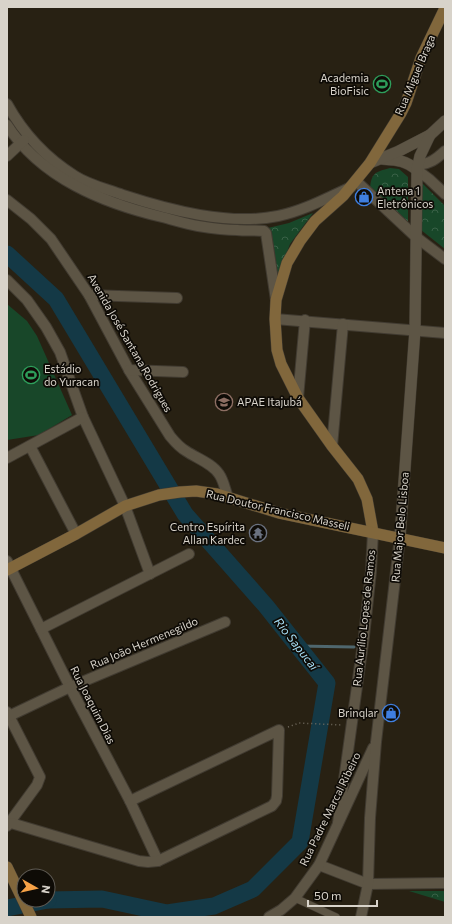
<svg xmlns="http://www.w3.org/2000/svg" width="452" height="924" viewBox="0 0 452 924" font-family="Commissioner,sans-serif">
	<defs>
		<pattern id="forest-crowns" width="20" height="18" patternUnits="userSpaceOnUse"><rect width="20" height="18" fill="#184729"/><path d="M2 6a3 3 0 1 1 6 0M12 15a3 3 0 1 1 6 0" fill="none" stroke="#396147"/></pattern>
	</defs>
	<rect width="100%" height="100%" fill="#282113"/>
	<polygon fill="#184729" points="7,304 27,321 37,336 72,415 39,435 7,440"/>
	<g fill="url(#forest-crowns)">
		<path d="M390,168L399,169L408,177V224L370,190C371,173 375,172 390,168Z"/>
		<polygon points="421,182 445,206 445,249 421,230"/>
		<polygon points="313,213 290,244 277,279 268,228 289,223"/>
		<polygon points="409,891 445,891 445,902"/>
	</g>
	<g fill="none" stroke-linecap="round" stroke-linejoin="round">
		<polyline stroke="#4f676e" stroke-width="3" points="298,646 354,647"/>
		<g stroke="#143946" stroke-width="17">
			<polyline points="7,254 56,299 185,514 266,606 327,683 300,842 253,889 214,906 167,913 102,899 48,900"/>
			<polyline points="7,908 48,900"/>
		</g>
		<defs>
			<polyline id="pedestrian" points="295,898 336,917"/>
			<g id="minor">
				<path d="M7,104C23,133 46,158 75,176C89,185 107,189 123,195C169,210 229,226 278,216C303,211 327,198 351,187"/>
				<path d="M7,125C41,178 103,203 162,217C174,220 186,224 198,226C210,228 224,230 237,230C246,231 255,230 264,231L266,233L276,300"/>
				<polyline points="7,156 24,140"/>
				<path d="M418,165C431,163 435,160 445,151"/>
				<polyline points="417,170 429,179 445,194"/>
				<polyline points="356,181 416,237 445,259"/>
				<path d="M7,200L31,219L51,239L89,295L129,370L170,436C175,442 179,447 186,451C196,458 212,463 219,474C224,481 225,490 228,497"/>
				<polyline points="7,280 27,300 46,327 60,352 83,417 125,506 150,574"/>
				<polyline points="89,295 177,298"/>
				<polyline points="275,319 445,333"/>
				<polyline points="129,370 183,372"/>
				<polyline points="298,398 305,320"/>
				<polyline points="30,446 76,534"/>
				<polyline points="332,446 343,324"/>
				<polyline points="7,458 83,417"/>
				<polyline points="7,561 70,687 130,801 158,861"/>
				<polyline points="41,629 189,554"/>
				<polyline points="7,712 40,777 37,785 7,826"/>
				<polyline points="7,717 70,687 225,622"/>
				<polyline points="11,823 139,861 148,862 158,861 272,806 276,801 277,796 279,730 130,801"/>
				<polyline points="338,823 364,636 371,571 373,532"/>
				<polyline points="319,865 368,884 445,883"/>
				<polyline points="269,917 281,910 295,898 319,865 373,748"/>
				<polyline points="361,917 368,884 370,818 376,742 400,537"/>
			</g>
			<g id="tertiary">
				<path d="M382,159C397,160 405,160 417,170"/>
				<polyline points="370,163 399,151 430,135 445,121"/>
				<polyline points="400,537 415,330 417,170 420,156 430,135"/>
			</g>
			<g id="secondary">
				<polyline points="373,532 367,499 358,479 332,446 298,398 281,364 277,350 275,319 276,300 287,263 300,241 315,221 343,196 370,163 401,113 406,103 421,58 445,8"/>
				<polyline points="7,570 76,534 125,506 159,495 180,492 196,491 217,494 279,513 445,548"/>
				<polyline points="7,867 31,917"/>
			</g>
		</defs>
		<use href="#pedestrian" stroke="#413b31" stroke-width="8"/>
		<use href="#minor" stroke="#413b31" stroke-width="12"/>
		<use href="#tertiary" stroke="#413b31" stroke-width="12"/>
		<use href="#secondary" stroke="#413b31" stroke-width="12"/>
		<polyline stroke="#746e62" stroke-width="1.5" stroke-dasharray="1 3" stroke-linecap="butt" points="288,727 299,723 342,725"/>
		<use href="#pedestrian" stroke="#5d5545" stroke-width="7"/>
		<use href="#minor" stroke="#5d5545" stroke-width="10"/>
		<use href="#tertiary" stroke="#5d5545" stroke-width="11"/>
		<use href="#secondary" stroke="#81673c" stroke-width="11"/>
	</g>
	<defs>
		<symbol id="stadium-ring" viewBox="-11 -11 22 22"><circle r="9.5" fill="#0e0b06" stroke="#2e9e5b" stroke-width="1.5"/><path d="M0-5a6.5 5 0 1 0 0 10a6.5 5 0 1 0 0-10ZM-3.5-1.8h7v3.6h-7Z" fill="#2e9e5b"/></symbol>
		<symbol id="shop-ring" viewBox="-11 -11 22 22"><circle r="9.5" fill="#0e0b06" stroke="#3f7fe0" stroke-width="1.5"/><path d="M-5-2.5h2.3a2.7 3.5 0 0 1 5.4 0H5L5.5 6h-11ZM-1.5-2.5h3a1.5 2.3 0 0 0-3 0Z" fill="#3f7fe0"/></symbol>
		<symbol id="school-ring" viewBox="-11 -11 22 22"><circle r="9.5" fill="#0e0b06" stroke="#8d6e63" stroke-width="1.5"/><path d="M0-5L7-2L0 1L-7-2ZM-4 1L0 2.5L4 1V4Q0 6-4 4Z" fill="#8d6e63"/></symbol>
		<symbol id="temple-ring" viewBox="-11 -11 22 22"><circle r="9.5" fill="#0e0b06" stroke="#6b7280" stroke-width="1.5"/><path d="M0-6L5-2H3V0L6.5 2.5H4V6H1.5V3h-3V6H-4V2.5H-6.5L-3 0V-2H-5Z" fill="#6b7280"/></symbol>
	</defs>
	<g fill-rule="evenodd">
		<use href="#stadium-ring" x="372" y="74" width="20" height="20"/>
		<use href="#shop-ring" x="354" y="187" width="20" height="20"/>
		<use href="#stadium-ring" x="21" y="365" width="20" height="20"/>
		<use href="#school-ring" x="214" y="392" width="20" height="20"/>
		<use href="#temple-ring" x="248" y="523" width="20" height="20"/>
		<use href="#shop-ring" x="381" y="703" width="20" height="20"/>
	</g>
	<g text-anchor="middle" stroke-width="3.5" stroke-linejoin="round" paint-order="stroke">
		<g font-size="11" fill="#d8d3ca" stroke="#0e0b06">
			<text transform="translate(415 75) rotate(-67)" y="4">Rua Miguel Braga</text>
			<text transform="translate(130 343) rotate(60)" y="4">Avenida José Santana Rodrigues</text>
			<text transform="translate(278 510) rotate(13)" y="4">Rua Doutor Francisco Masseli</text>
			<text transform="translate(400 527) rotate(-85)" y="4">Rua Major Belo Lisboa</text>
			<text transform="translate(364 618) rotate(-84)" y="4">Rua Aurílio Lopes de Ramos</text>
			<text transform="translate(144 643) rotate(-23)" y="4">Rua João Hermenegildo</text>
			<text transform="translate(93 705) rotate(63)" y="4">Rua Joaquim Dias</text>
			<text transform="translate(330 809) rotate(-64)" y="4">Rua Padre Marcal Ribeiro</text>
		</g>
		<g font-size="11" fill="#d8d3ca" stroke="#0e0b06" text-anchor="end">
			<text x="369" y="82">Academia<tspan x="369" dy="13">BioFisic</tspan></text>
			<text x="377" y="195" text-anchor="start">Antena 1<tspan x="377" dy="13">Eletrônicos</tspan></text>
			<text x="44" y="373" text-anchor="start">Estádio<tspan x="44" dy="13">do Yuracan</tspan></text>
			<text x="237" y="406" text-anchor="start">APAE Itajubá</text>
			<text x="245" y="531">Centro Espírita<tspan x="245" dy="13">Allan Kardec</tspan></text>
			<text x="378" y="717">Brinqlar</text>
		</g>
		<g font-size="12" font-style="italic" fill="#a6def5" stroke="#0e0b06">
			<text transform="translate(296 644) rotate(52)" y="4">Rio Sapucaí</text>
		</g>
	</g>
	<rect width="452" height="924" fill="none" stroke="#d8d3ca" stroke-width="16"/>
	<g transform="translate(36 888) rotate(98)"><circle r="19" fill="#0e0b06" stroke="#5f5b54"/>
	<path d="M0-3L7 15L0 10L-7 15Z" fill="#f6a247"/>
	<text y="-6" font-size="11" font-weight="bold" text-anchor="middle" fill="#d8d3ca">N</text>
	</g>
	<path d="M308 900v6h69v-6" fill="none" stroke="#d8d3ca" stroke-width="2"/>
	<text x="314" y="900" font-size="12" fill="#d8d3ca" stroke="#0e0b06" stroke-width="3" paint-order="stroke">50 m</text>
</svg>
